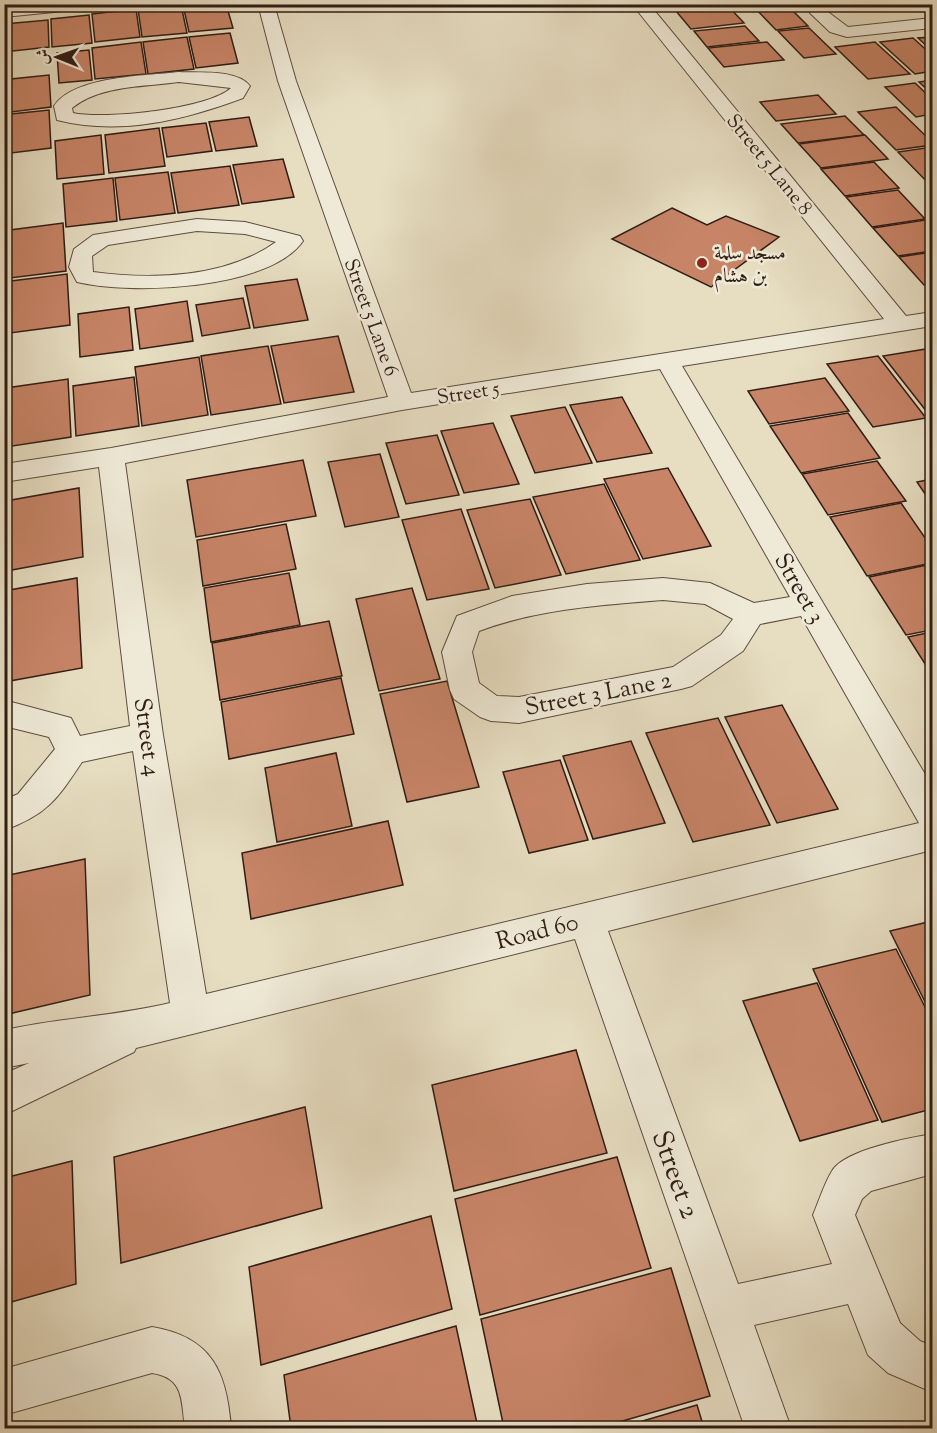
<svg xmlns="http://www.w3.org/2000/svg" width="937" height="1433" viewBox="0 0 937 1433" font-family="'Sorts Mill Goudy',Amiri,serif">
	<rect width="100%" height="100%" fill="#e7dec2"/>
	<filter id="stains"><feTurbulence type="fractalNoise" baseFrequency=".00333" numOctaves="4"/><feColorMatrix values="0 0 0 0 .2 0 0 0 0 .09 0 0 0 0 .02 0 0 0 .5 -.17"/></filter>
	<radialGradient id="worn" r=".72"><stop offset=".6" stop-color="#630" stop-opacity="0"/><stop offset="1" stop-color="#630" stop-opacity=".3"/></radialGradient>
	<g fill="#c78467" stroke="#301d15" stroke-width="1.5">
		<polygon points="226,4 233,28 189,32 183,5"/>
		<polygon points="670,4 723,4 723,5 675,11"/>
		<polygon points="751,4 786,4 808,26 776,30"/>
		<polygon points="181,5 187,33 142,37 138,9"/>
		<polygon points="727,5 744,23 691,29 676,11"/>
		<polygon points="136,9 140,37 95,42 92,14"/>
		<polygon points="89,15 92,43 52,47 51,19"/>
		<polygon points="48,20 49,47 4,52 4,24"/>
		<polygon points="745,26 759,41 707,47 694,31"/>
		<polygon points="809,28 836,54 804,58 778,31"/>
		<polygon points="230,33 238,63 196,68 189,37"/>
		<polygon points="187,37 194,69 148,74 143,42"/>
		<polygon points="932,37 932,51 918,38"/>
		<polygon points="913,38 932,55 932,71 915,74 880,42"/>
		<polygon points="141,42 146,74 95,79 92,48"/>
		<polygon points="767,42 784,60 724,67 708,48"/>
		<polygon points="875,42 910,74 868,79 835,47"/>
		<polygon points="89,50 92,80 59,83 57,53"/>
		<polygon points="49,75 51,107 11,112 11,79"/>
		<polygon points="932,80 932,94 919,82"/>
		<polygon points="915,83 932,99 932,114 916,117 885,87"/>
		<polygon points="818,95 836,114 776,121 760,102"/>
		<polygon points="896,107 932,142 932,145 896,150 858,112"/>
		<polygon points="49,110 51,148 11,153 11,114"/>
		<polygon points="845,116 864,135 798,143 781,124"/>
		<polygon points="249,117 257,146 216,151 209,122"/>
		<polygon points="206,123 212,151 167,157 162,128"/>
		<polygon points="159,128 165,166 109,173 105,135"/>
		<polygon points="101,135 104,174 57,179 55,141"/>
		<polygon points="865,135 888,159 821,168 799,144"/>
		<polygon points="932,147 932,187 898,152"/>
		<polygon points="283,159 294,197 242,204 233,165"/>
		<polygon points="874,162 899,188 845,196 821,169"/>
		<polygon points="230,166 239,205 178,213 171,173"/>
		<polygon points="168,172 175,213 120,220 115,178"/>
		<polygon points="113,178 117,221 66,227 63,184"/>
		<polygon points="898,190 925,219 872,227 846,197"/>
		<polygon points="672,208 707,225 726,216 779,237 711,287 612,239"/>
		<polygon points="932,219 932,251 898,256 873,228"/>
		<polygon points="63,223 66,271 10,278 10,230"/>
		<polygon points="932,252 932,284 924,285 899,257"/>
		<polygon points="67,274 70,325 10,333 11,281"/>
		<polygon points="297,279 308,320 254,328 245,286"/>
		<polygon points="243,298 250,328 202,336 196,305"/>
		<polygon points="187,301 193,341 140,349 135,309"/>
		<polygon points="129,307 133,350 80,357 78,314"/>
		<polygon points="338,336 354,392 284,403 271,346"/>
		<polygon points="268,346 281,404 211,415 201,356"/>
		<polygon points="932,348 932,416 931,417 883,356"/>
		<polygon points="878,356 926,418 873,427 827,364"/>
		<polygon points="199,357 208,415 142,426 135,367"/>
		<polygon points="134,377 139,426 76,436 73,386"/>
		<polygon points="825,378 849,411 769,424 748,391"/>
		<polygon points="68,379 71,437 6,447 6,388"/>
		<polygon points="622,397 652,453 597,462 570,405"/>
		<polygon points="565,407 592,463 535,473 511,416"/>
		<polygon points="848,413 880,458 801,473 770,426"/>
		<polygon points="493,423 519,484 464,493 441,431"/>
		<polygon points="437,435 459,495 406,504 386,443"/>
		<polygon points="380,454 399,517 345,527 328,462"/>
		<polygon points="303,460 316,516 196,537 187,480"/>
		<polygon points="877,461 906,501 828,515 802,474"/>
		<polygon points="668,468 711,546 643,559 604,479"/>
		<polygon points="932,479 932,504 917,482"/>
		<polygon points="604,484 640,560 566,574 533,497"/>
		<polygon points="79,488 83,557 6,571 6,501"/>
		<polygon points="530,499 561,575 495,588 467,510"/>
		<polygon points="901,503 932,548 932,563 867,576 830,517"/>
		<polygon points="461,509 489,589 427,600 402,520"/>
		<polygon points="286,524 296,569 203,586 197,540"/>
		<polygon points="932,564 932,630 906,635 869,577"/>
		<polygon points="289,573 300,625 211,642 204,588"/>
		<polygon points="77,578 82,668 4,682 4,591"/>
		<polygon points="412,588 440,679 379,691 356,599"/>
		<polygon points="329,621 342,676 220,700 212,643"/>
		<polygon points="932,632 932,675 908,637"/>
		<polygon points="341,678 354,734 229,759 221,702"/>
		<polygon points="447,681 479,787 407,802 380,694"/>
		<polygon points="782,705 838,809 777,823 725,717"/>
		<polygon points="718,718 770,825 693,842 646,733"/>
		<polygon points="631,741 665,823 593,839 563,756"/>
		<polygon points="336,753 352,826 277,842 265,768"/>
		<polygon points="560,760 588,840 529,853 503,772"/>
		<polygon points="388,821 403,885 251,919 242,853"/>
		<polygon points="85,859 90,995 4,1015 4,876"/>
		<polygon points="932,921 932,1016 890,931"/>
		<polygon points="896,949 932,1021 932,1109 882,1122 813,969"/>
		<polygon points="817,983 878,1120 800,1141 743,1001"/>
		<polygon points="576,1050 607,1153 454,1191 432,1085"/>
		<polygon points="305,1107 322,1208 121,1263 114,1157"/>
		<polygon points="617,1157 651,1268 480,1315 455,1199"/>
		<polygon points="72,1161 76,1284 4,1304 4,1178"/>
		<polygon points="431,1216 452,1309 261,1365 249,1267"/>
		<polygon points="671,1268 710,1396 598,1428 504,1428 481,1319"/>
		<polygon points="456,1326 478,1428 291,1428 284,1375"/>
		<polygon points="697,1405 704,1428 619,1428"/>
	</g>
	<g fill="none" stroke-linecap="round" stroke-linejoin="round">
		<defs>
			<g id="street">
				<polygon points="30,4 92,4 84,9 4,17 4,7"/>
				<path d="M258,4H274L296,81L411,393L884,319L632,4H649L906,316L932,312V326L682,366L932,786V850L608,931L738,1284L832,1264L813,1215C819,1201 824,1184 832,1171C844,1150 909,1138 932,1134V1174L871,1191L862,1199L855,1215L900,1323L920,1341L932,1346V1392L888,1373L868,1355L848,1304L754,1325L791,1428H745L575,939L136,1048L134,1052L4,1115V1074L29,1063L4,1068V1030C59,1018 116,1016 170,1003L133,751L82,762C58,798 47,815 4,830V800L18,794L55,749L49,737L4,726V700L71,718L80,736L130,726L99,467L4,482V464L111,448L388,397L278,81ZM660,369L790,597L754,603L710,583L663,578L587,584L512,596L457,616L442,652L450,690L454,699L480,717L491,721L519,723L681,689L692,686L743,651L760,624L801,616L919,823L206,994L163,735L125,463L402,410ZM663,600L705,604L733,619L721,635L673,667L519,697L497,696L479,683L472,652L479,631C538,609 600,605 663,600Z"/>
				<polygon points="809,4 825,4 824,9 848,27 932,18 932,28 847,37 830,32 810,13"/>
				<path d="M179,72C198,73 237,69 250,86L243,98C184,120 120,136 57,120L54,106C74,76 145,76 179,72ZM179,82L231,88C209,109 104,120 73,113L72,108C100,85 144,87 179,82Z"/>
				<path d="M197,219L245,222L300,236L303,241C269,290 130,295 77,282L69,267L74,249L93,235ZM197,231L245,234L276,242C226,278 152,280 93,272L92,256L108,245Z"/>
				<path d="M152,1327C212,1337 227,1372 231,1428H185C181,1401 185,1378 152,1373L4,1415V1369Z"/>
			</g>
		</defs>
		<use href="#street" stroke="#5e4d40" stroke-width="2"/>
		<use href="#street" fill="#efead7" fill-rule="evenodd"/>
	</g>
	<circle fill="#8f2418" stroke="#efead7" stroke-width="2" cx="702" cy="263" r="6"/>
	<g text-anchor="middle" stroke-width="5" stroke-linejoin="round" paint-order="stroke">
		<g font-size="20" fill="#301d15" stroke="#efead7">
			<text transform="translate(770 164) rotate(51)" y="7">Street 5 Lane 8</text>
			<text transform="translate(372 317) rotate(70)" y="7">Street 5 Lane 6</text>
			<text transform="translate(468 392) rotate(-9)" y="7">Street 5</text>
		</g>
		<g font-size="20" fill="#301d15" stroke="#efead7" text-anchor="start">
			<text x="714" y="259">مسجد سلمة<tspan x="714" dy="23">بن هشام</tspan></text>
		</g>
		<g font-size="24" fill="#301d15" stroke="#efead7">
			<text transform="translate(800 588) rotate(60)" y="8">Street 3</text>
			<text transform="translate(598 693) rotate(-11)" y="8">Street 3 Lane 2</text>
			<text transform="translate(148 737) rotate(82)" y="8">Street 4</text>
			<text transform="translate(537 931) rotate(-14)" y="8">Road 60</text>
		</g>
		<g font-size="28" fill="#301d15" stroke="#efead7">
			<text transform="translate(677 1174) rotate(70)" y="10">Street 2</text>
		</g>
	</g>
	<rect width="937" height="1433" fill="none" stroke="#e7dec2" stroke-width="24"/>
	<rect x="6" y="6" width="925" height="1421" fill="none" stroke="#301d15" stroke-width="3"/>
	<rect x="12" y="12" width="913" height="1409" fill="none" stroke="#301d15" stroke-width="1.5"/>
	<g transform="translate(57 57) rotate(271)" stroke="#efead7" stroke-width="4.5" paint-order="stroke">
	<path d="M0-4.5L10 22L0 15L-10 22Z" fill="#301d15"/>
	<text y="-9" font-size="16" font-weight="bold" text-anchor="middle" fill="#301d15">ش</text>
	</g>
	<rect width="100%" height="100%" filter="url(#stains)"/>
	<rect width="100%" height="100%" fill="url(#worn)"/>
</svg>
